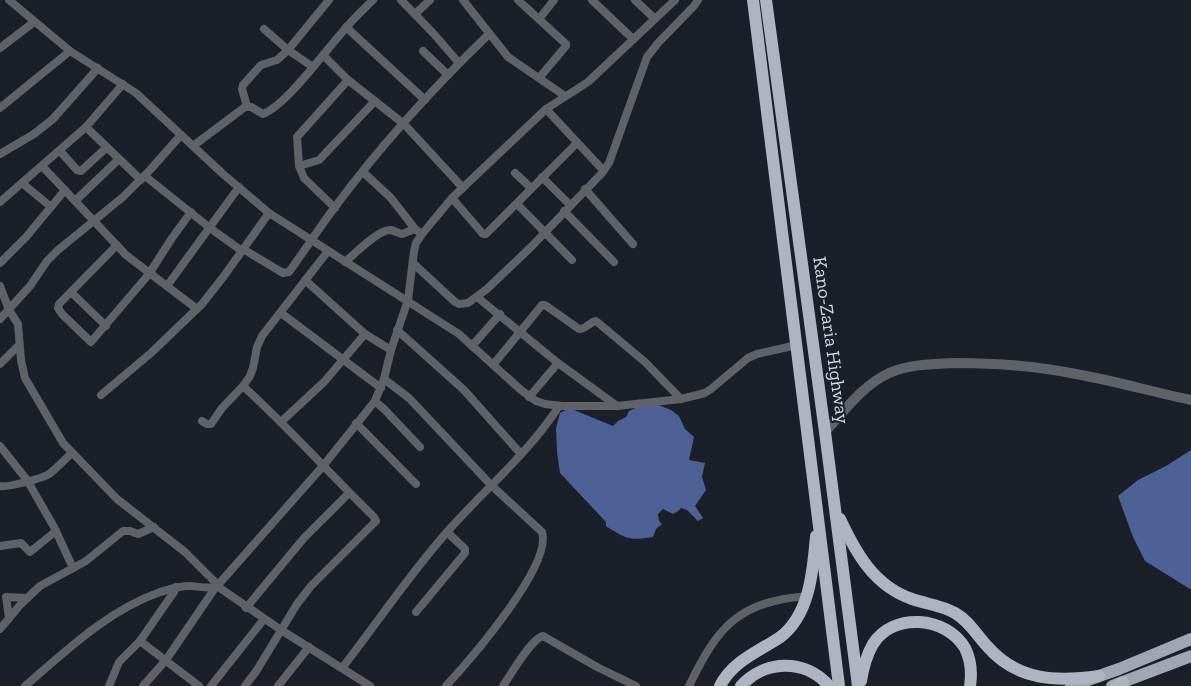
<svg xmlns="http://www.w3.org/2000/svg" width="1191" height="686" viewBox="0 0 1191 686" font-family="'Zilla Slab',serif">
	<rect width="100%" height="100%" fill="#1a1f2a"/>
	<g fill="#4e6197">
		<path d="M642,405H658L671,410L679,416L685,429L694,437L689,460L705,463L702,477L706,490L695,506L703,518L698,521L687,510L681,508L678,511L673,514L663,509L658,514L659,521L662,524L656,529L653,537C629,541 626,539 606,526V522L560,473L557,452L556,428L560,413L569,408L613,426L618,421L626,417L629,411Z"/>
		<polygon points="1191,450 1191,589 1190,589 1145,561 1133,537 1118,496 1138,480 1166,466"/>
	</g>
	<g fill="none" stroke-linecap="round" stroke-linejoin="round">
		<g stroke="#606268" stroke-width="8">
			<polyline points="9,0 70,51 136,93 223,174 269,213 459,334 521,390 536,401 545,404 562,406 617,406 681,399 705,393 711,389 748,358 757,354 797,345"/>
			<polyline points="401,0 433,33 459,63"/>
			<polyline points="463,0 508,57 565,96"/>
			<polyline points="518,0 566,44 566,46 539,78"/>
			<polyline points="592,0 633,39"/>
			<polyline points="635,0 655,19"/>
			<polyline points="415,14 430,0"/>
			<polyline points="539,19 554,0"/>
			<polyline points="346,27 425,100"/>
			<polyline points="264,29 288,50 313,67"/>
			<polyline points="0,48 34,22"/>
			<polyline points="423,51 448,75"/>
			<polyline points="323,55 348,80 404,124 463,188"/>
			<polyline points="247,106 242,89 243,85 261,65 277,60 288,50 329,0"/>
			<polyline points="0,108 70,51"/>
			<polyline points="546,109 603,170"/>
			<polyline points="86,127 141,180"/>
			<path d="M193,146L245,107H251L263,114C287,105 327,48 346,28C354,18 364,9 373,0"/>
			<polyline points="60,151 77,170 81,171 107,147"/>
			<polyline points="0,154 34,134 53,119 98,68"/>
			<polyline points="42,166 126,255 197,309"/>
			<polyline points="299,166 319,160 375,101"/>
			<polyline points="363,172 391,198 415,229"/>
			<polyline points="515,173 531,188"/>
			<polyline points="145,176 210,228 242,251"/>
			<polyline points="542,177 570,205"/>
			<polyline points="22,183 51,207"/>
			<polyline points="585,189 633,244"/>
			<polyline points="452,198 483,234 486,234 577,143"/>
			<polyline points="75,201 119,159"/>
			<polyline points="0,202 86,127 123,84"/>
			<polyline points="517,204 572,260"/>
			<polyline points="335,208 304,178 299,166 297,137 348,80"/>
			<polyline points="564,211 614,262"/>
			<polyline points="117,245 59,304 58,308 62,314 91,342 149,274 172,238 191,212"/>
			<path d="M243,249L283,273L289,272C305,250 319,228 335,207C381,145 434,87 489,34"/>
			<path d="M345,262C355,254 378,229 391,230C395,231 398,233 402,234L415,229L422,234"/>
			<polyline points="0,263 26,237 65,190"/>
			<polyline points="414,264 455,302 459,304 468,303 487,289 532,246 602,173 609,163 647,57 658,43 694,6 698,0"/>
			<polyline points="305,280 365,334 391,350"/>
			<polyline points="0,286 9,310 18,324 21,360 25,378 63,443 117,499 185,552 218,585"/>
			<polyline points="167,286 239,187"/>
			<polyline points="71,292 106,326"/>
			<polyline points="477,297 558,363 617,406"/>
			<polyline points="281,313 381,388"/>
			<polyline points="0,319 30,286 47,261 58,250 123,197 150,170 181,135"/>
			<polyline points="397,330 464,390 521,454"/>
			<polyline points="472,346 500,314"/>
			<polyline points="0,364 19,345"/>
			<path d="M493,365L542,305H545L579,329C587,329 589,322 596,321L645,362L681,399"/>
			<path d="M384,379L409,398L491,485L542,532C553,565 469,661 446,686"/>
			<path d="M243,386C289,428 330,474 374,517L376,521L311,586L297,604L257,670L245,686"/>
			<polyline points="101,395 151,353 202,304 224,276 269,213"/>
			<polyline points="529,397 558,363"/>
			<polyline points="375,401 385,410 420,447"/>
			<polyline points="202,421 207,424 211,424 222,408 243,386 250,376 253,368 257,347 262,336 328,251"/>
			<polyline points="282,421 324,382 365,334"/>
			<polyline points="356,423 416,484"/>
			<polyline points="0,446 27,480 54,527 73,568"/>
			<path d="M0,486C7,488 43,478 49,474C57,468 65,459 72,453"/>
			<polyline points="0,546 21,543 30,552 56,531"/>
			<polyline points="217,586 281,630 370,686"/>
			<polyline points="246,608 304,538 349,493"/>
			<polyline points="416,612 465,553 465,549 447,532"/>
			<polyline points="9,618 6,597 27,598"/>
			<polyline points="0,629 21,604 40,586 86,561 123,531 130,531 138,534 154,527"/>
			<polyline points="140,641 199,686"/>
			<path d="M342,668C377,623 409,575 447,532C484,490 529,453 559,406"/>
			<path d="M25,686C67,650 107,611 160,592C170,589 179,586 190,586C199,586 209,590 217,586L323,466L375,401L384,379L391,350L408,300L414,251L416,243L422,234L452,198L546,109L588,82L675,0"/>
			<polyline points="109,686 119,662 140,641 174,592 176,587"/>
			<polyline points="143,686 166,660 215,588"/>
			<polyline points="211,686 264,619"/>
			<polyline points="278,686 309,647"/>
			<path d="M503,686C511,674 531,639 543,636L597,667L636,686"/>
			<path d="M689,686C718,626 738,602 807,596"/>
		</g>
		<path stroke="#606268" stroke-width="10" d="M825,432C844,411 863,385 889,373C911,364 933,364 956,363C996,363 1037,366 1076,374C1115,381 1153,392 1191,400"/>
		<g stroke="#a1a6b3" stroke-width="12">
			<polyline points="1071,686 1119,669 1191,639"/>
			<polyline points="1112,686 1191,656"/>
		</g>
		<g stroke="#aeb4c2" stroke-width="12">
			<polyline points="753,0 839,686"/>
			<polyline points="766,0 825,432 858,686"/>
			<path d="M840,519C856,553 874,586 912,599C926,604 941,605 955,613C969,621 976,634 987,646C1017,681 1057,682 1099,676"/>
			<path d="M861,681C863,668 866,656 873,644C893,612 946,616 965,648C971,660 972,673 970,686"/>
			<path d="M720,686C732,662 757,652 779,638C810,616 813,570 816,536"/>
			<path d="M741,686C764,660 805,658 829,686"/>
			<polyline points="1116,686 1123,682"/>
		</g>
	</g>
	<g text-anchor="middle" stroke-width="4" stroke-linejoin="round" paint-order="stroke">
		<g font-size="19" fill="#d4d7df" stroke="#1a1f2a">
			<text transform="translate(832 340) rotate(82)" y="7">Kano-Zaria Highway</text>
		</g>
	</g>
</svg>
